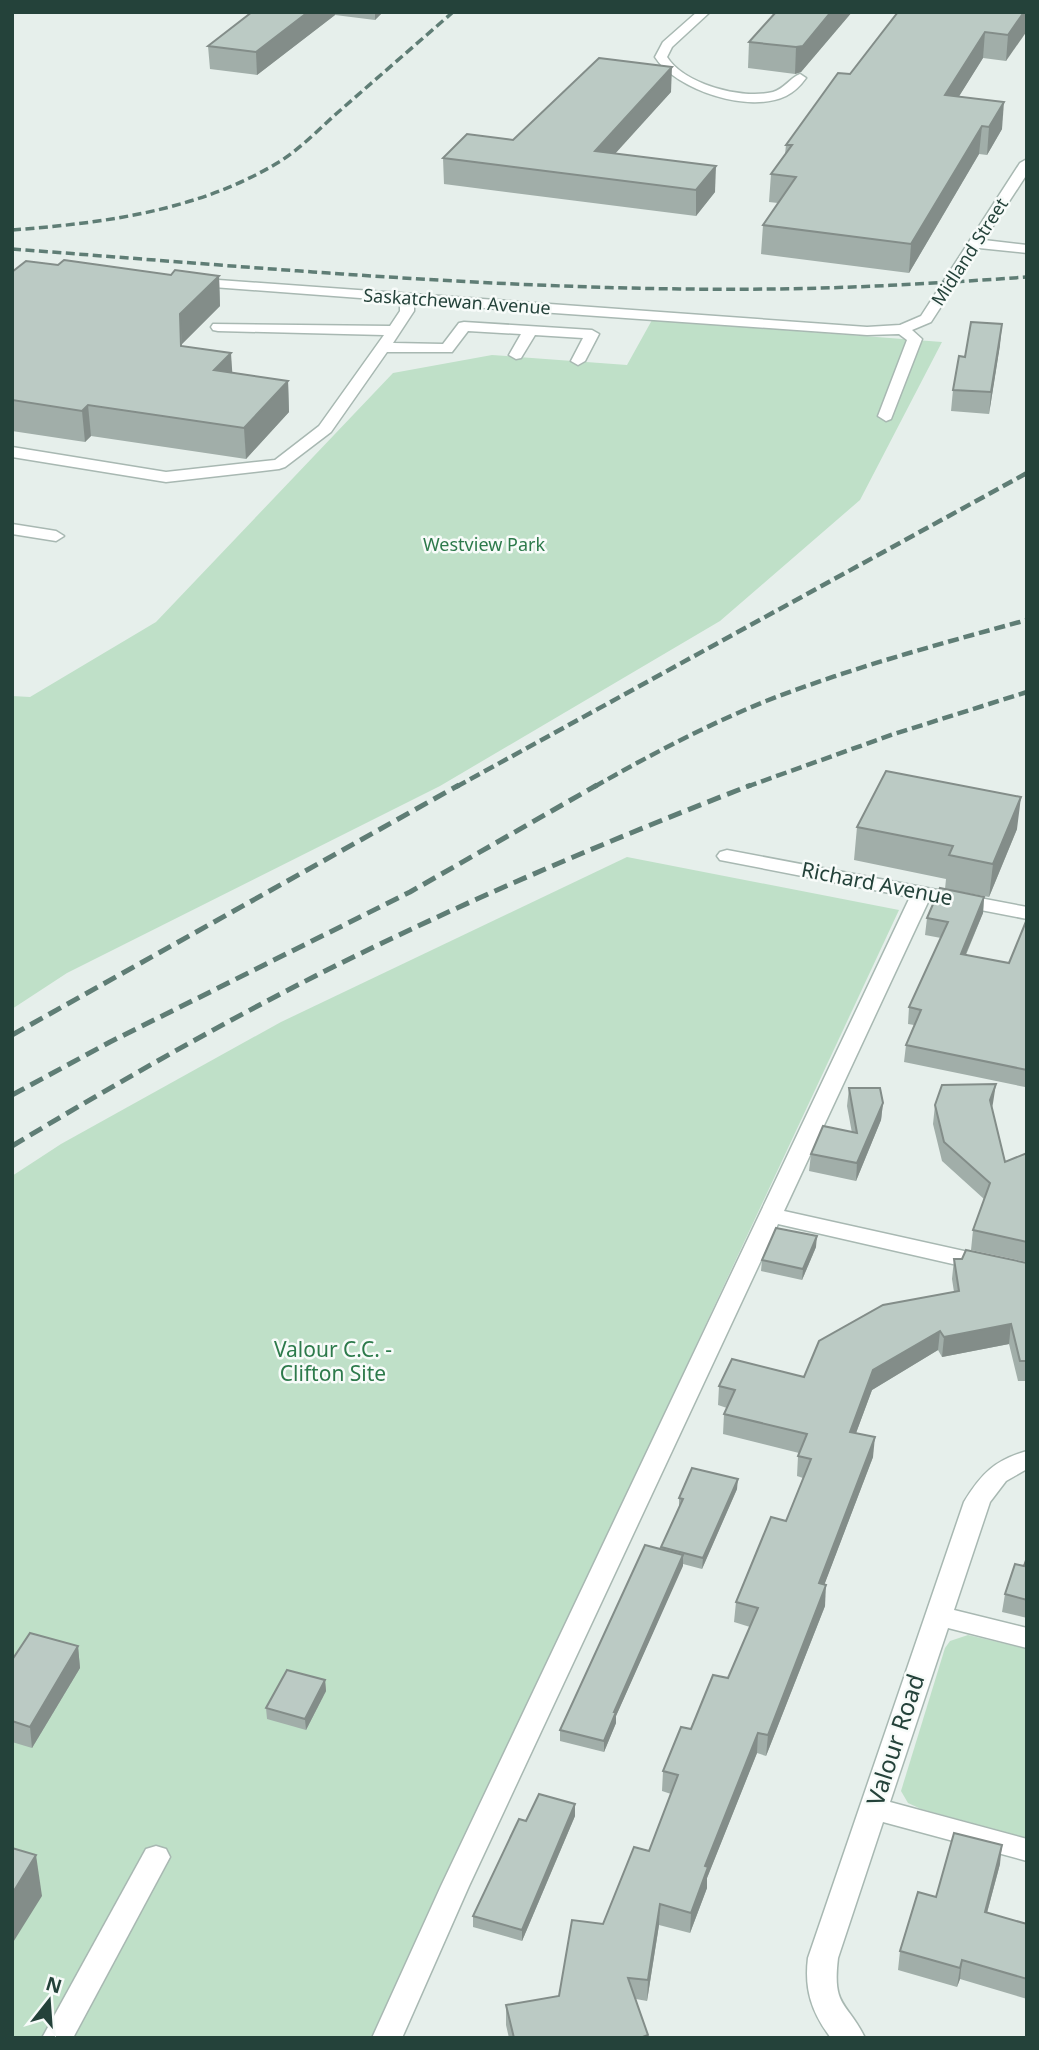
<svg xmlns="http://www.w3.org/2000/svg" width="1039" height="2050" viewBox="0 0 1039 2050" font-family="'Noto Sans',sans-serif">
	<rect width="100%" height="100%" fill="#e6efeb"/>
	<g fill="#bfe0c8">
		<polygon points="652,320 942,342 860,500 720,621 440,786 67,973 12,1009 12,696 30,697 156,622 393,373 492,355 627,365"/>
		<polygon points="627,857 899,910 373,2038 12,2038 12,1176 61,1144 281,1022"/>
		<polygon points="968,1635 1027,1649 1027,1838 921,1809 908,1803 901,1791 945,1648 950,1641"/>
	</g>
	<g fill="none" stroke-linecap="round" stroke-linejoin="round">
		<defs>
			<g id="minor">
				<path d="M697,12H710L672,47L667,57C684,84 742,100 773,92C784,89 790,78 800,74L806,78C801,85 794,92 786,96C749,114 676,90 655,57L663,42Z"/>
				<polygon points="1027,159 1027,174 984,240 1027,245 1027,253 979,248 931,322 912,330 922,339 891,419 886,421 878,416 907,340 899,334 867,335 414,303 414,311 393,343 443,344 459,323 464,322 592,330 599,334 585,361 578,365 571,361 583,338 535,335 521,358 516,359 509,355 521,334 468,331 452,352 387,352 331,432 285,467 279,469 166,482 12,457 12,447 166,472 275,460 319,426 384,335 218,331 213,330 211,327 213,324 390,326 400,311 400,301 186,285 186,279 191,278 867,327 900,325 921,316 1020,163"/>
				<polygon points="12,524 56,531 64,536 56,541 12,534"/>
				<polygon points="727,850 1027,907 1027,919 929,900 784,1211 1027,1265 1027,1281 778,1224 469,1886 402,2038 372,2038 441,1886 910,897 720,860 717,856 720,852"/>
				<path d="M1027,1451V1469L1006,1481L990,1502L954,1610L1027,1628V1648L948,1628L890,1802L1027,1839V1861L883,1822L838,1958C832,2008 847,2001 865,2038H831C812,2013 804,1990 808,1958L964,1502C981,1474 995,1460 1027,1451Z"/>
				<polygon points="156,1846 166,1849 170,1857 73,2038 42,2038 146,1849"/>
			</g>
		</defs>
		<use href="#minor" stroke="#a8b8b2" stroke-width="3"/>
		<use href="#minor" fill="#fff" fill-rule="evenodd"/>
		<g stroke="#5f7d75" stroke-width="3.5" stroke-dasharray="9 4.5" stroke-linecap="butt">
			<path d="M12,230C104,223 198,211 279,162C300,149 318,130 336,114C375,80 414,46 453,12"/>
			<path d="M12,249C265,268 519,292 773,289C858,288 942,283 1027,277"/>
		</g>
		<g stroke="#5f7d75" stroke-width="4.5" stroke-dasharray="11 5" stroke-linecap="butt">
			<polyline points="456,787 1027,473"/>
			<path d="M594,787C650,755 707,725 766,701C851,668 939,644 1027,620"/>
			<polyline points="746,787 894,734 1027,692"/>
		</g>
		<g stroke="#5f7d75" stroke-width="5" stroke-dasharray="14 7" stroke-linecap="butt">
			<polyline points="12,1035 459,785"/>
			<polyline points="12,1095 110,1042 410,892 597,785"/>
			<path d="M12,1146C132,1074 253,1005 380,944C501,886 625,834 751,785"/>
		</g>
	</g>
	<g fill="#a1aea9">
		<polygon points="252,12 383,12 375,20 335,15 257,75 210,69 208,46"/>
		<polygon points="852,12 801,72 795,74 748,68 749,42"/>
		<polygon points="1027,12 1006,61 983,58 959,96 1002,129 987,155 979,154 909,273 761,254 763,225 778,203 769,202 771,174 785,154 786,145 850,74"/>
		<polygon points="671,92 615,153 715,192 696,216 444,184 443,158 513,140"/>
		<polygon points="58,265 171,275 219,276 220,306 182,344 182,346 232,373 288,381 289,412 246,459 91,436 85,442 12,431 12,272"/>
		<polygon points="1000,345 989,414 951,411 953,390 965,357"/>
		<polygon points="857,827 1017,829 989,897 945,889 946,879 854,860"/>
		<polygon points="984,897 983,913 966,955 1009,963 1027,919 1027,1080 1025,1087 904,1062 906,1045 914,1025 908,1024 909,1007 941,938 925,935 927,918"/>
		<polygon points="849,1088 883,1103 881,1120 856,1181 809,1171 811,1154 852,1133 847,1106"/>
		<polygon points="993,1103 992,1108 1005,1162 1027,1153 1027,1262 971,1250 973,1230 984,1199 942,1161 933,1124 935,1105"/>
		<polygon points="816,1247 802,1280 761,1271 762,1260"/>
		<polygon points="954,1259 1027,1263 1027,1381 1018,1381 1009,1344 942,1357 938,1350 872,1390 856,1433 873,1457 824,1585 825,1606 766,1756 757,1753 707,1878 707,1888 690,1933 659,1925 647,2001 636,1999 648,2038 509,2038 506,2025 506,2005 559,1996 649,1851 671,1794 662,1791 663,1771 691,1729 728,1678 750,1627 734,1622 736,1602 786,1521 803,1478 797,1476 798,1456 799,1453 723,1434 724,1414 727,1408 718,1405 719,1386 804,1377 954,1292 952,1279"/>
		<polygon points="737,1489 702,1569 683,1564 616,1716 616,1723 604,1752 560,1741 560,1730 661,1549 679,1507 679,1498"/>
		<polygon points="1027,1557 1027,1618 1002,1612 1005,1594 1024,1566"/>
		<polygon points="78,1646 80,1668 32,1748 12,1742 12,1660"/>
		<polygon points="325,1680 326,1691 306,1730 267,1719 266,1708"/>
		<polygon points="575,1804 575,1816 522,1941 473,1927 473,1916"/>
		<polygon points="1000,1864 987,1913 1027,1924 1027,1999 960,1979 957,1987 898,1970 900,1951 936,1897"/>
	</g>
	<g fill="#838d89">
		<polygon points="308,12 335,12 335,15 257,75 256,52"/>
		<polygon points="375,12 383,12 375,20"/>
		<polygon points="831,12 852,12 801,72 795,74 796,47"/>
		<polygon points="1024,12 1027,12 1027,31 1006,61 1008,35"/>
		<polygon points="985,32 983,58 943,122 945,95"/>
		<polygon points="672,67 671,92 595,176 595,151"/>
		<polygon points="1004,102 1002,129 987,155 989,127"/>
		<polygon points="982,126 979,154 909,273 911,244"/>
		<polygon points="716,166 715,192 696,216 696,190"/>
		<polygon points="219,276 220,306 182,344 180,314"/>
		<polygon points="1002,324 1000,345 989,414 991,392"/>
		<polygon points="231,353 233,383 214,370"/>
		<polygon points="288,381 289,412 246,459 244,428"/>
		<polygon points="88,405 91,436 85,442 82,411"/>
		<polygon points="1021,797 1017,829 989,897 993,864"/>
		<polygon points="984,897 983,913 959,970 961,954"/>
		<polygon points="996,1084 993,1103 987,1119 990,1100"/>
		<polygon points="883,1103 881,1120 856,1181 857,1163"/>
		<polygon points="817,1236 816,1247 802,1280 803,1269"/>
		<polygon points="1011,1324 1009,1344 942,1357 944,1337"/>
		<polygon points="940,1331 938,1350 872,1390 849,1452 850,1432 873,1370"/>
		<polygon points="875,1437 873,1457 817,1604 819,1583"/>
		<polygon points="738,1479 737,1489 702,1569 703,1558"/>
		<polygon points="683,1555 683,1566 616,1716 616,1723 604,1752 604,1741 614,1712"/>
		<polygon points="826,1585 825,1606 766,1756 768,1735"/>
		<polygon points="78,1646 80,1668 32,1748 30,1727"/>
		<polygon points="325,1680 326,1691 306,1730 305,1719"/>
		<polygon points="758,1733 757,1753 707,1878 707,1888 690,1933 691,1913 705,1866"/>
		<polygon points="575,1804 575,1816 522,1941 522,1930"/>
		<polygon points="1002,1845 1000,1864 982,1931 985,1912"/>
		<polygon points="36,1855 42,1896 12,1944 12,1894"/>
		<polygon points="660,1904 659,1925 647,2001 648,1980"/>
		<polygon points="962,1960 960,1979 957,1987 960,1968"/>
	</g>
	<g fill="#bbcac4" stroke="#838d89" stroke-width="2">
		<polygon points="252,12 308,12 256,52 208,46"/>
		<polygon points="776,12 831,12 803,46 796,47 749,42"/>
		<polygon points="898,12 1024,12 1008,35 985,32 945,95 1004,102 989,127 982,126 911,244 763,225 796,177 771,174 792,145 786,145 838,73 850,74"/>
		<polygon points="599,58 672,67 595,151 716,166 696,190 443,158 467,134 513,140"/>
		<polygon points="64,260 171,275 175,270 219,276 180,314 181,346 231,353 214,370 288,381 244,428 88,405 82,411 12,400 12,272 26,261 58,265"/>
		<polygon points="971,322 1002,324 991,392 953,390 959,356 965,357"/>
		<polygon points="886,771 1021,797 993,864 949,855 953,846 857,827"/>
		<polygon points="940,888 984,897 961,954 1009,963 1027,919 1027,1070 906,1045 921,1010 909,1007 948,922 927,918"/>
		<polygon points="996,1084 990,1100 1005,1162 1027,1153 1027,1242 973,1230 990,1183 944,1142 935,1105 942,1085"/>
		<polygon points="849,1088 880,1088 883,1103 857,1163 811,1154 823,1126 857,1133"/>
		<polygon points="776,1228 817,1236 803,1269 762,1260"/>
		<polygon points="966,1250 1027,1263 1027,1361 1020,1361 1011,1324 944,1337 940,1331 873,1370 850,1432 875,1437 819,1583 826,1585 768,1735 758,1733 705,1866 708,1867 691,1913 660,1904 648,1980 628,1978 648,2035 640,2038 514,2038 506,2005 559,1996 572,1920 603,1924 634,1847 649,1851 678,1775 663,1771 681,1727 691,1729 713,1675 728,1678 758,1608 736,1602 771,1517 786,1521 811,1459 798,1456 807,1434 724,1414 735,1390 719,1386 732,1359 804,1377 819,1341 883,1305 959,1291 954,1259 962,1259"/>
		<polygon points="692,1468 738,1479 703,1558 661,1547 683,1499 679,1498"/>
		<polygon points="645,1545 683,1555 614,1712 616,1712 604,1741 560,1730"/>
		<polygon points="1027,1557 1027,1600 1005,1594 1015,1564 1024,1566"/>
		<polygon points="30,1633 78,1646 30,1727 12,1721 12,1660"/>
		<polygon points="287,1670 325,1680 305,1719 266,1708"/>
		<polygon points="539,1794 575,1804 522,1930 473,1916 519,1819 526,1821"/>
		<polygon points="954,1833 1002,1845 985,1912 1027,1924 1027,1979 962,1960 960,1968 900,1951 918,1892 936,1897"/>
		<polygon points="12,1848 36,1855 12,1894"/>
	</g>
	<g text-anchor="middle" stroke-width="5" stroke-linejoin="round" paint-order="stroke">
		<g font-size="18" fill="#24423a" stroke="#f7fbf9">
			<text transform="translate(970 252) rotate(-57)" y="6">Midland Street</text>
			<text transform="translate(457 302) rotate(4)" y="6">Saskatchewan Avenue</text>
		</g>
		<g font-size="18" fill="#2d7a4b" stroke="#f7fbf9">
			<text x="484" y="551">Westview Park</text>
		</g>
		<g font-size="21" fill="#24423a" stroke="#f7fbf9">
			<text transform="translate(877 884) rotate(11)" y="7">Richard Avenue</text>
		</g>
		<g font-size="21" fill="#2d7a4b" stroke="#f7fbf9">
			<text x="333" y="1357">Valour C.C. -<tspan x="333" dy="24">Clifton Site</tspan></text>
		</g>
		<g font-size="24" fill="#24423a" stroke="#f7fbf9">
			<text transform="translate(896 1740) rotate(-72)" y="8">Valour Road</text>
		</g>
	</g>
	<rect width="1039" height="2050" fill="none" stroke="#24423a" stroke-width="28"/>
	<g transform="translate(49 2001) rotate(17)" stroke="#f7fbf9" stroke-width="5" paint-order="stroke">
	<path d="M0-5L12 26L0 18L-12 26Z" fill="#24423a"/>
	<text y="-10" font-size="19" font-weight="bold" text-anchor="middle" fill="#24423a">N</text>
	</g>
</svg>
